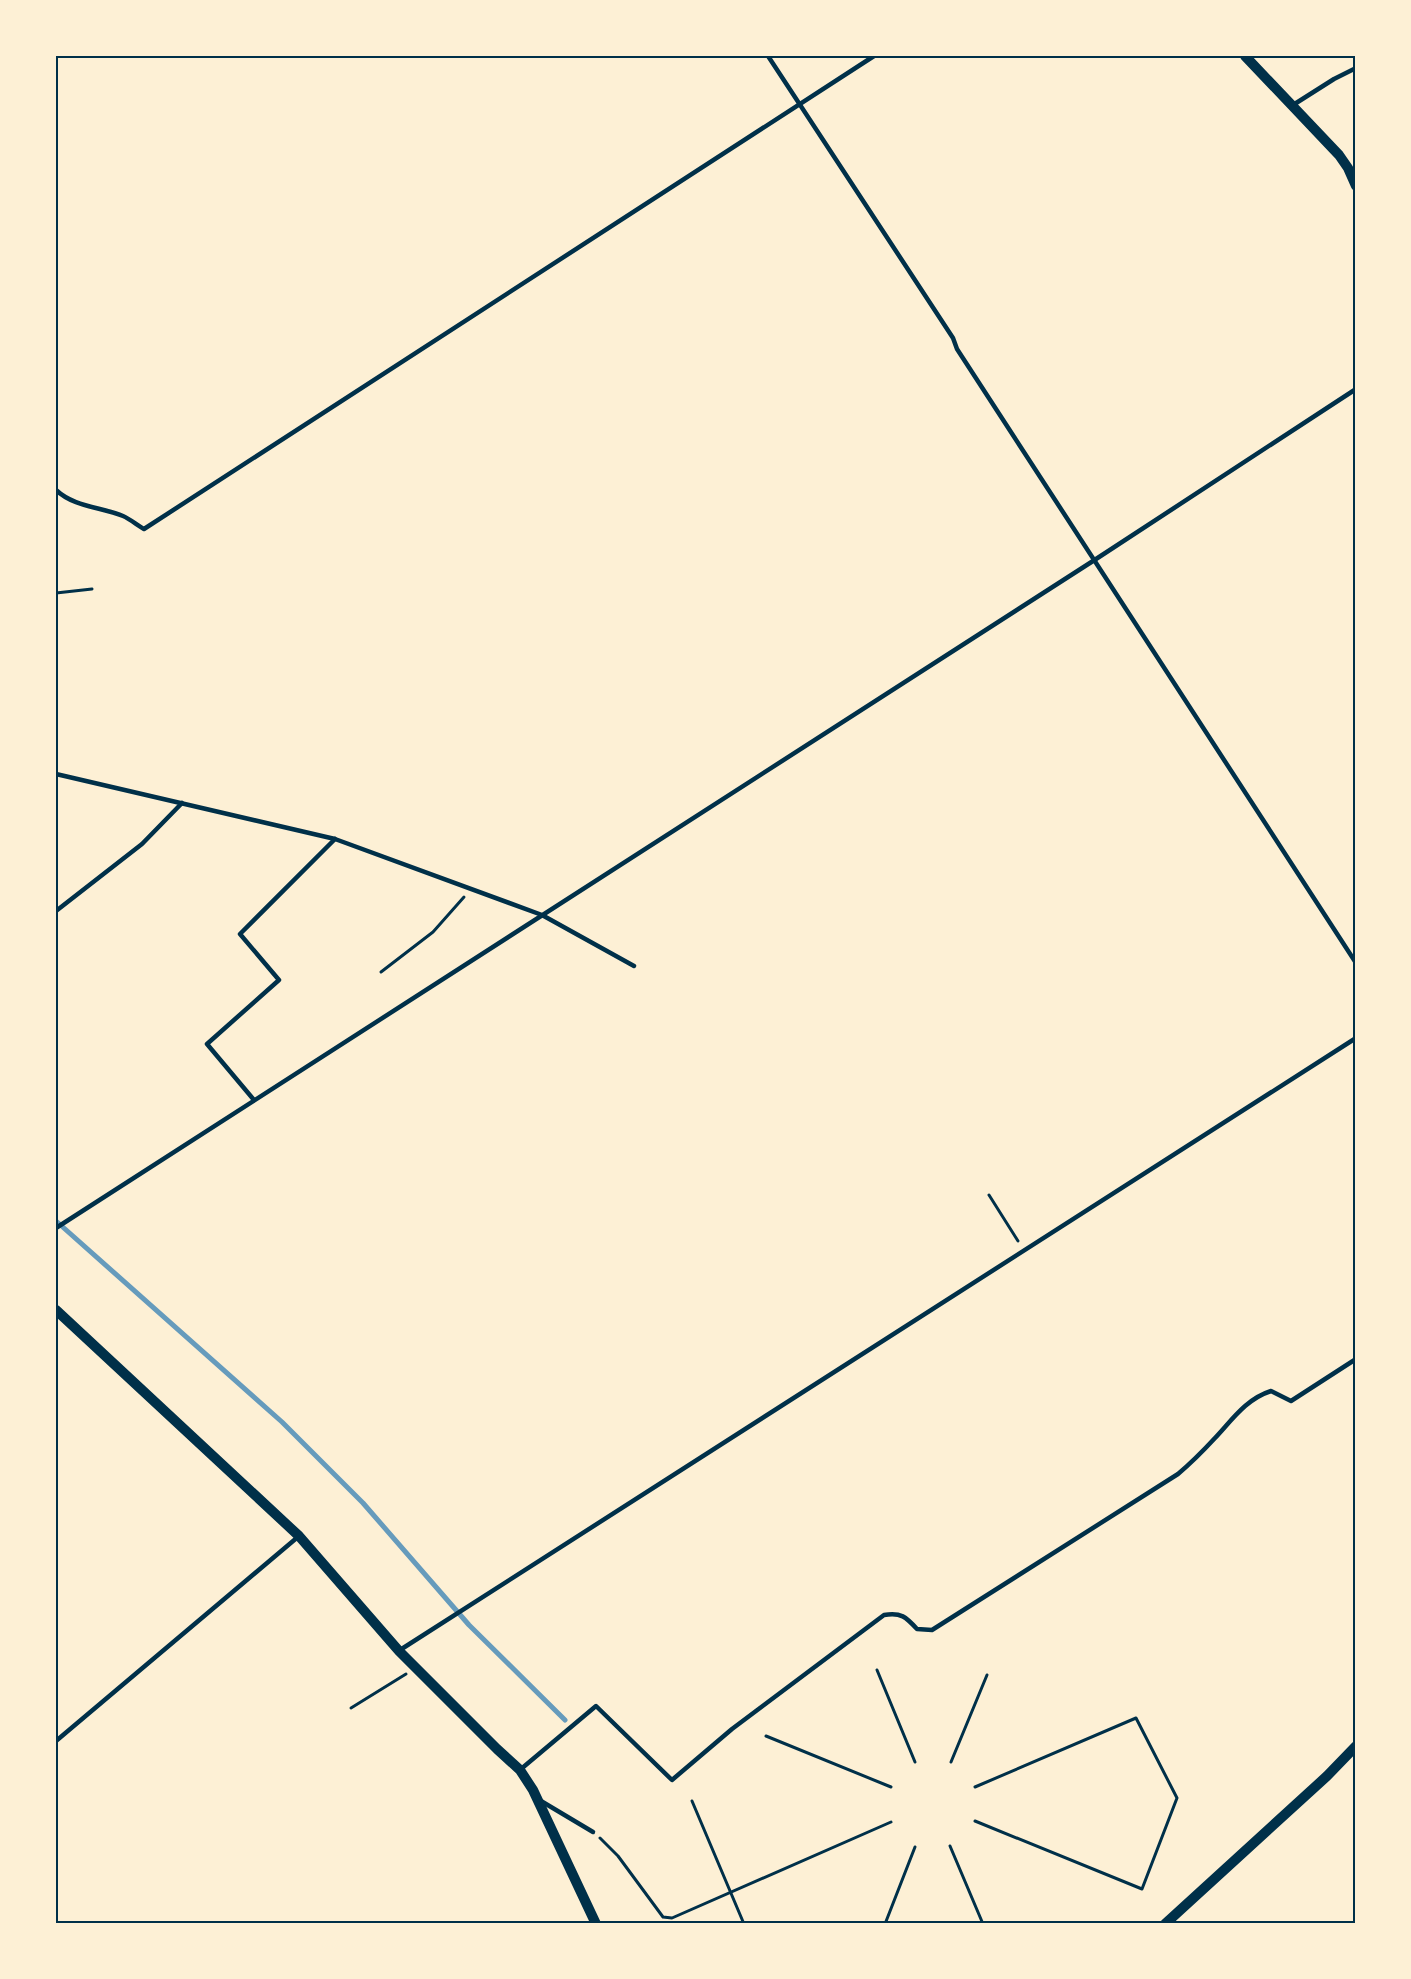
<svg xmlns="http://www.w3.org/2000/svg" width="1411" height="1979" viewBox="0 0 1411 1979" font-family="Montserrat,sans-serif">
	<rect width="100%" height="100%" fill="#fdf0d5"/>
	<g fill="none" stroke-linecap="round" stroke-linejoin="round">
		<polyline stroke="#669bbc" stroke-width="5" points="56,1221 282,1422 363,1503 469,1625 565,1720"/>
		<g stroke="#003049" stroke-width="3">
			<polyline points="56,593 92,589"/>
			<polyline points="381,972 433,932 464,897"/>
			<polyline points="989,1195 1018,1241"/>
			<polyline points="877,1670 915,1762"/>
			<polyline points="351,1708 406,1674"/>
			<polyline points="766,1736 891,1787"/>
			<polyline points="951,1762 987,1675"/>
			<polyline points="692,1801 744,1924"/>
			<polyline points="975,1821 1142,1889 1177,1798 1136,1718 975,1787"/>
			<polyline points="600,1838 618,1856 663,1917 672,1918 891,1822"/>
			<polyline points="950,1846 983,1924"/>
			<polyline points="885,1924 915,1847"/>
		</g>
		<g stroke="#003049" stroke-width="4.5">
			<polyline points="768,56 953,338 957,349 1356,963"/>
			<polyline points="1293,105 1334,79 1356,68"/>
			<path d="M56,490C74,507 101,507 123,516C130,519 137,525 144,529L874,56"/>
			<polyline points="56,774 335,839 542,915 634,966"/>
			<polyline points="56,911 142,844 182,803"/>
			<polyline points="1356,911 1356,917"/>
			<polyline points="254,1100 207,1044 279,980 240,934 335,839"/>
			<polyline points="56,1228 1093,561 1356,389"/>
			<polyline points="400,1650 1356,1038"/>
			<polyline points="56,1741 299,1536"/>
			<path d="M521,1769L596,1706L672,1780L732,1729L884,1615C901,1612 906,1617 917,1629L932,1630L1178,1474C1191,1463 1203,1451 1215,1438C1232,1420 1246,1399 1271,1391L1291,1401L1356,1359"/>
			<polyline points="541,1801 593,1832"/>
		</g>
		<g stroke="#003049" stroke-width="10">
			<polyline points="1245,56 1339,155 1348,168 1356,186"/>
			<polyline points="56,1310 299,1536 399,1651 497,1749 520,1770 533,1790 596,1924"/>
			<polyline points="1165,1924 1327,1776 1356,1746"/>
		</g>
	</g>
	<rect width="1411" height="1979" fill="none" stroke="#fdf0d5" stroke-width="114"/>
	<rect x="57" y="57" width="1297" height="1865" fill="none" stroke="#003049" stroke-width="2"/>
</svg>
